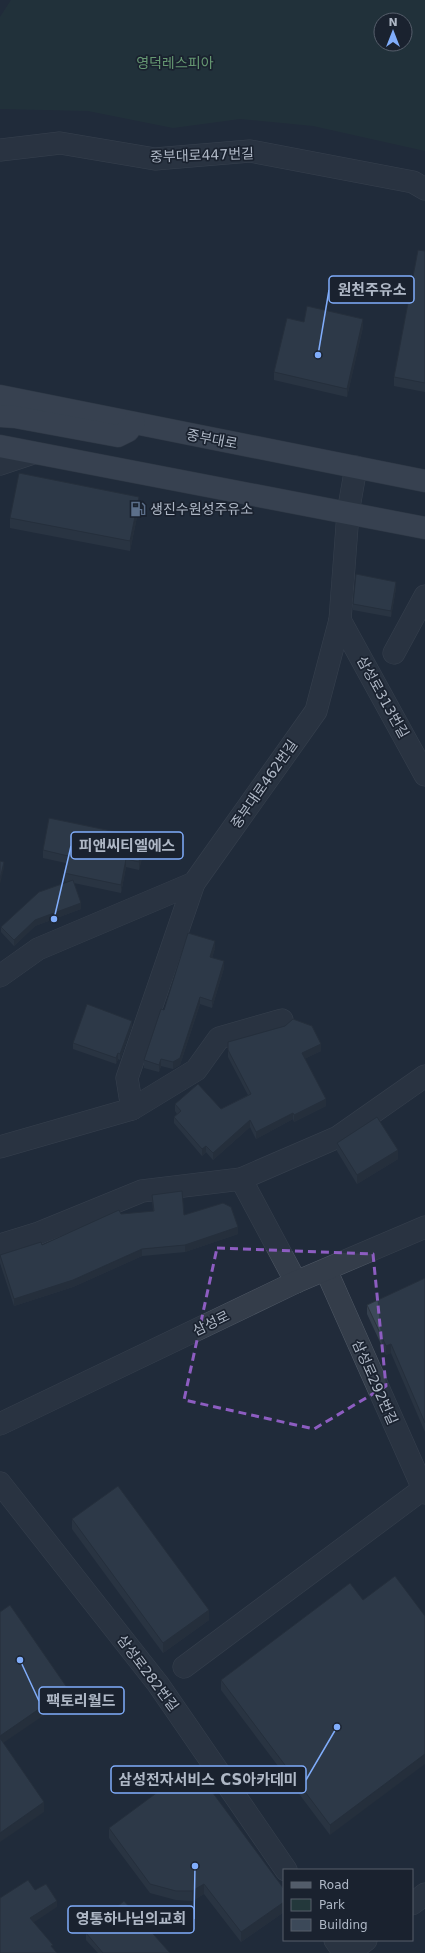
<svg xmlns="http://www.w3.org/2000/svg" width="425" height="1953" viewBox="0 0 425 1953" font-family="'DejaVu Sans','Noto Sans KR',sans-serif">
	<rect width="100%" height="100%" fill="#212b3a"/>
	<path fill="#23383b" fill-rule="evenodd" d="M11,0H425V151L313,126L240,119L173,128L88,111L0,109V17ZM381,20H405V44H381Z"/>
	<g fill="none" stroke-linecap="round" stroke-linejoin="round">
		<defs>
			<g id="minor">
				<polyline points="0,150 60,143 155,159 250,151 413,182 425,189"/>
				<polyline points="0,464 33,453"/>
				<polyline points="340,620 425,775"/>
				<polyline points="394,653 425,596"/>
				<polyline points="0,976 38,949 194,883 316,711 340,620 348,513 356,467"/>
				<polyline points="132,1109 196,1070 219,1038 282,1020"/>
				<polyline points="0,1147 132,1109 127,1078 194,883"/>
				<polyline points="241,1179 296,1282"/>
				<polyline points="0,1245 39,1233 142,1191 241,1179 338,1137 425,1076"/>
				<polyline points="326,1270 425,1493"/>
				<polyline points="0,1424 296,1282 425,1227"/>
				<polyline points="0,1483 158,1684 286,1870"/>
				<polyline points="184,1667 423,1489"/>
				<polyline points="412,1904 425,1894"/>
				<polyline points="335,1940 344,1953"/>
				<polyline points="349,1953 366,1940"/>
			</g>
			<g id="major">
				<polyline points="0,396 425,481"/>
				<polyline points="0,416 15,417 118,436 128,431 134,423"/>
				<polyline points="0,446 425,528"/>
			</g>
		</defs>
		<use href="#minor" stroke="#4f5865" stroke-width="23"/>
		<use href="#major" stroke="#3e4653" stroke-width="23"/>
		<use href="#minor" stroke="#343d4a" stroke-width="22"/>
		<use href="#major" stroke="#525c6a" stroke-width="22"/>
	</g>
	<g fill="#343f4d">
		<polygon points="425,251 425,392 394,386 394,377"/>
		<polygon points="304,322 363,327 347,397 274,380 274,372"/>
		<polygon points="139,507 130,551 10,528 10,518"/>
		<polygon points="396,588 391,617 353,610 353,604"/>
		<polygon points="145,846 139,870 126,867 121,893 74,883 81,909 35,926 14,946 1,932 1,927 66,882 64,881 64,873 66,863 43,858 43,850"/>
		<polygon points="215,948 212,958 224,968 212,1008 200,1004 180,1065 173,1069 161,1066 159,1072 144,1068 144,1060 164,1010"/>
		<polygon points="132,1026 120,1060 118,1059 116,1064 73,1049 73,1043"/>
		<polygon points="228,1042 321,1051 304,1059 326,1106 294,1122 293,1119 256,1139 250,1127 213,1160 206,1152 202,1156 174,1123 174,1117 177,1114 175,1111 175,1104 221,1109 248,1095 228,1057"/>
		<polygon points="337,1143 398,1159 357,1184 337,1151"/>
		<polygon points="152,1195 184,1215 238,1234 185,1252 142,1256 73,1287 14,1306 0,1263 0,1255 42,1245 153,1211"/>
		<polygon points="425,1278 425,1432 391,1353 386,1355 367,1314 367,1305"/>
		<polygon points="72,1519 209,1620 163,1653 72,1529"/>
		<polygon points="350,1583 330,1835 221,1690 221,1680"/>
		<polygon points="109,1828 284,1889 284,1912 241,1942 204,1894 192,1901 176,1900 150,1893 109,1838"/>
		<polygon points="86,1933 170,1953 98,1953 86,1940"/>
	</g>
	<g fill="#2a333e">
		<polygon points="363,319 363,327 347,397 347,389"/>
		<polygon points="139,497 139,507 130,551 130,541"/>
		<polygon points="396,582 396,588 391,617 391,611"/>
		<polygon points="145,838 145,846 139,870 139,862"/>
		<polygon points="126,859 126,867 121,893 121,885"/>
		<polygon points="4,862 4,868 0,884 0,879"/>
		<polygon points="81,903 81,909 35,926 14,946 14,940 35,920"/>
		<polygon points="215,941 215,948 210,964 210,957"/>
		<polygon points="224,961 224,968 212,1008 212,1001"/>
		<polygon points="200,997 200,1004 180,1065 173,1069 173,1062"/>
		<polygon points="132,1021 132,1026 120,1060 120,1054"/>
		<polygon points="321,1044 321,1051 302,1060 302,1053"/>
		<polygon points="118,1053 118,1059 116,1064 116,1058"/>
		<polygon points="161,1059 161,1066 159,1072 159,1065"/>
		<polygon points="326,1099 326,1106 294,1122 294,1115"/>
		<polygon points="293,1113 293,1119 256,1139 256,1132"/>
		<polygon points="250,1120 250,1127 213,1160 213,1153"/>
		<polygon points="206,1146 206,1152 202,1156 202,1149"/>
		<polygon points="398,1150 398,1159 357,1184 357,1175"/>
		<polygon points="238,1227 238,1234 185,1252 185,1245"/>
		<polygon points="142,1249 142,1256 73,1287 14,1306 14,1299"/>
		<polygon points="391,1344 391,1353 386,1355 386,1346"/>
		<polygon points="209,1610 209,1620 163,1653 163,1643"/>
		<polygon points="68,1689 68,1699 0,1745 0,1736"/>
		<polygon points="425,1754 425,1764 330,1835 330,1825"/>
		<polygon points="44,1802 44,1812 0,1842 0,1833"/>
		<polygon points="204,1884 204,1894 192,1901 192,1891"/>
		<polygon points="57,1901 57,1907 30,1925 30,1918"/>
		<polygon points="284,1902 284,1912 241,1942 241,1932"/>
	</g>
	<g fill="#3c4959" stroke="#2a333e">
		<polygon points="418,250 425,251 425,383 394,377"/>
		<polygon points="307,306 363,319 347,389 274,372 287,318 304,322"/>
		<polygon points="19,473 139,497 130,541 10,518"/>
		<polygon points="356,574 396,582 391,611 353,604"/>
		<polygon points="49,818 145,838 139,862 126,859 121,885 64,873 68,856 43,850"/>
		<polygon points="0,861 4,862 0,879"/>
		<polygon points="73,880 81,903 35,920 14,940 1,927 39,892"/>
		<polygon points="188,933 215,941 210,957 224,961 212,1001 200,997 180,1058 173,1062 161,1059 159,1065 144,1060 161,1009 164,1010"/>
		<polygon points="87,1004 132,1021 120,1054 118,1053 116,1058 73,1043"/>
		<polygon points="293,1019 312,1026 321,1044 302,1053 326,1099 294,1115 293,1113 256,1132 250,1120 213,1153 206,1146 202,1149 174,1117 181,1111 175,1104 198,1084 221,1109 251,1094 228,1050 228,1042 285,1026"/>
		<polygon points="377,1117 398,1150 357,1175 337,1143"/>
		<polygon points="182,1191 184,1215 223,1203 231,1207 238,1227 185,1245 142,1249 73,1280 14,1299 0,1255 41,1242 42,1245 119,1210 121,1214 154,1211 152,1195"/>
		<polygon points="425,1278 425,1423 391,1344 386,1346 367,1305"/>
		<polygon points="118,1486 209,1610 163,1643 72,1519"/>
		<polygon points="395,1576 425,1616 425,1754 330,1825 221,1680 350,1583 363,1600"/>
		<polygon points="10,1605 68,1689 0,1736 0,1612"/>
		<polygon points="0,1738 44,1802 0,1833"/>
		<polygon points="193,1766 284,1889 284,1902 241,1932 204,1884 192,1891 176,1891 150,1884 109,1828"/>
		<polygon points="28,1880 35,1890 46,1884 57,1901 30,1918 53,1945 51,1946 57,1953 0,1953 0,1898"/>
		<polygon points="124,1901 170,1953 103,1953 86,1933"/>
	</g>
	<path d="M0 0H425V1953H0ZM217,1248L373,1254L386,1386L314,1429L184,1400Z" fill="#212b3a" fill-opacity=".55" fill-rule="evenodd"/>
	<path fill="none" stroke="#8d5dc1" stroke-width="3" stroke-dasharray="8 5" stroke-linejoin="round" d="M217,1248L373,1254L386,1386L314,1429L184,1400Z"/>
	<defs>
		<symbol id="fuel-bare" viewBox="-9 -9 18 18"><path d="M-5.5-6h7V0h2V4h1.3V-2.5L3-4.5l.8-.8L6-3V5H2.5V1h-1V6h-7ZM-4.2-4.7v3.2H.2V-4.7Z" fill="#5c6f8a" stroke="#1a222f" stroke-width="2.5" paint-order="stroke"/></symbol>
	</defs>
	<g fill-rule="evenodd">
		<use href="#fuel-bare" x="127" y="498" width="22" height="22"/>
	</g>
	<g text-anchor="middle" stroke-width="3.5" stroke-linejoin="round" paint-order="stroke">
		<g font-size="14" fill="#669872" stroke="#1a222f">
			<text x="175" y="68">영덕레스피아</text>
		</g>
		<g font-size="14" fill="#afb8c6" stroke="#1a222f">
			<text transform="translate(202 155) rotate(-2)" y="5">중부대로447번길</text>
			<text transform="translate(212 439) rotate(11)" y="5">중부대로</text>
			<text transform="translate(383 697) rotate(61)" y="5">삼성로313번길</text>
			<text transform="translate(264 784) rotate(-55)" y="5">중부대로462번길</text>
			<text transform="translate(211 1323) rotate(-26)" y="5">삼성로</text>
			<text transform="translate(375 1382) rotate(66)" y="5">삼성로292번길</text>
			<text transform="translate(148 1673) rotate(53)" y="5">삼성로282번길</text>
		</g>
		<g font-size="14" fill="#afb8c6" stroke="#1a222f" text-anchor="start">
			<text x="150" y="514">생진수원성주유소</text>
		</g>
	</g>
	<path fill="none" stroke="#80adfb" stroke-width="1.5" d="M318 355L329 290M54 919L71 846M20 1660L39 1701M337 1727L306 1780M195 1866L194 1919"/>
	<g fill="#80adfb" stroke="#1a222f" stroke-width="1.5">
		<circle cx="318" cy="355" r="4"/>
		<circle cx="54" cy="919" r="4"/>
		<circle cx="20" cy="1660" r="4"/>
		<circle cx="337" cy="1727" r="4"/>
		<circle cx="195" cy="1866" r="4"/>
	</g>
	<g fill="#1a222f" stroke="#80adfb" stroke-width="1.5">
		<rect x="329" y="276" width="85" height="27" rx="4"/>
		<rect x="71" y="832" width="112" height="27" rx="4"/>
		<rect x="39" y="1687" width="85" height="27" rx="4"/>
		<rect x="111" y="1766" width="195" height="27" rx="4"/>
		<rect x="68" y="1906" width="126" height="27" rx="4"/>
	</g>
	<g font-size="15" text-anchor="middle" font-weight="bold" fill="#afb8c6">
		<text x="372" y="295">원천주유소</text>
		<text x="127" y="851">피앤씨티엘에스</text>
		<text x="81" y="1706">팩토리월드</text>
		<text x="208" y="1785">삼성전자서비스 CS아카데미</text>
		<text x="131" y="1924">영통하나님의교회</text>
	</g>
	<rect x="283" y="1869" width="130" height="72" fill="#1a222f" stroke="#565e6b"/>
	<rect x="291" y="1882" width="20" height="6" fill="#525c6a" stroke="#565e6b"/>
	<text x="319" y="1889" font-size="12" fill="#afb8c6">Road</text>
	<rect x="291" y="1899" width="20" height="12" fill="#23383b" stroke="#565e6b"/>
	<text x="319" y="1909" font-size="12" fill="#afb8c6">Park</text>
	<rect x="291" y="1919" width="20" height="12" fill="#3c4959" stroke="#565e6b"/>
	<text x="319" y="1929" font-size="12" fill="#afb8c6">Building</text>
	<g transform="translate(393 32)"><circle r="19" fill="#1a222f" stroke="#565e6b"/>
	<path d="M0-3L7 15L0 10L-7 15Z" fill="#80adfb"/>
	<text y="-6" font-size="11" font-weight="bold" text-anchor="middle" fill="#afb8c6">N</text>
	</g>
</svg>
